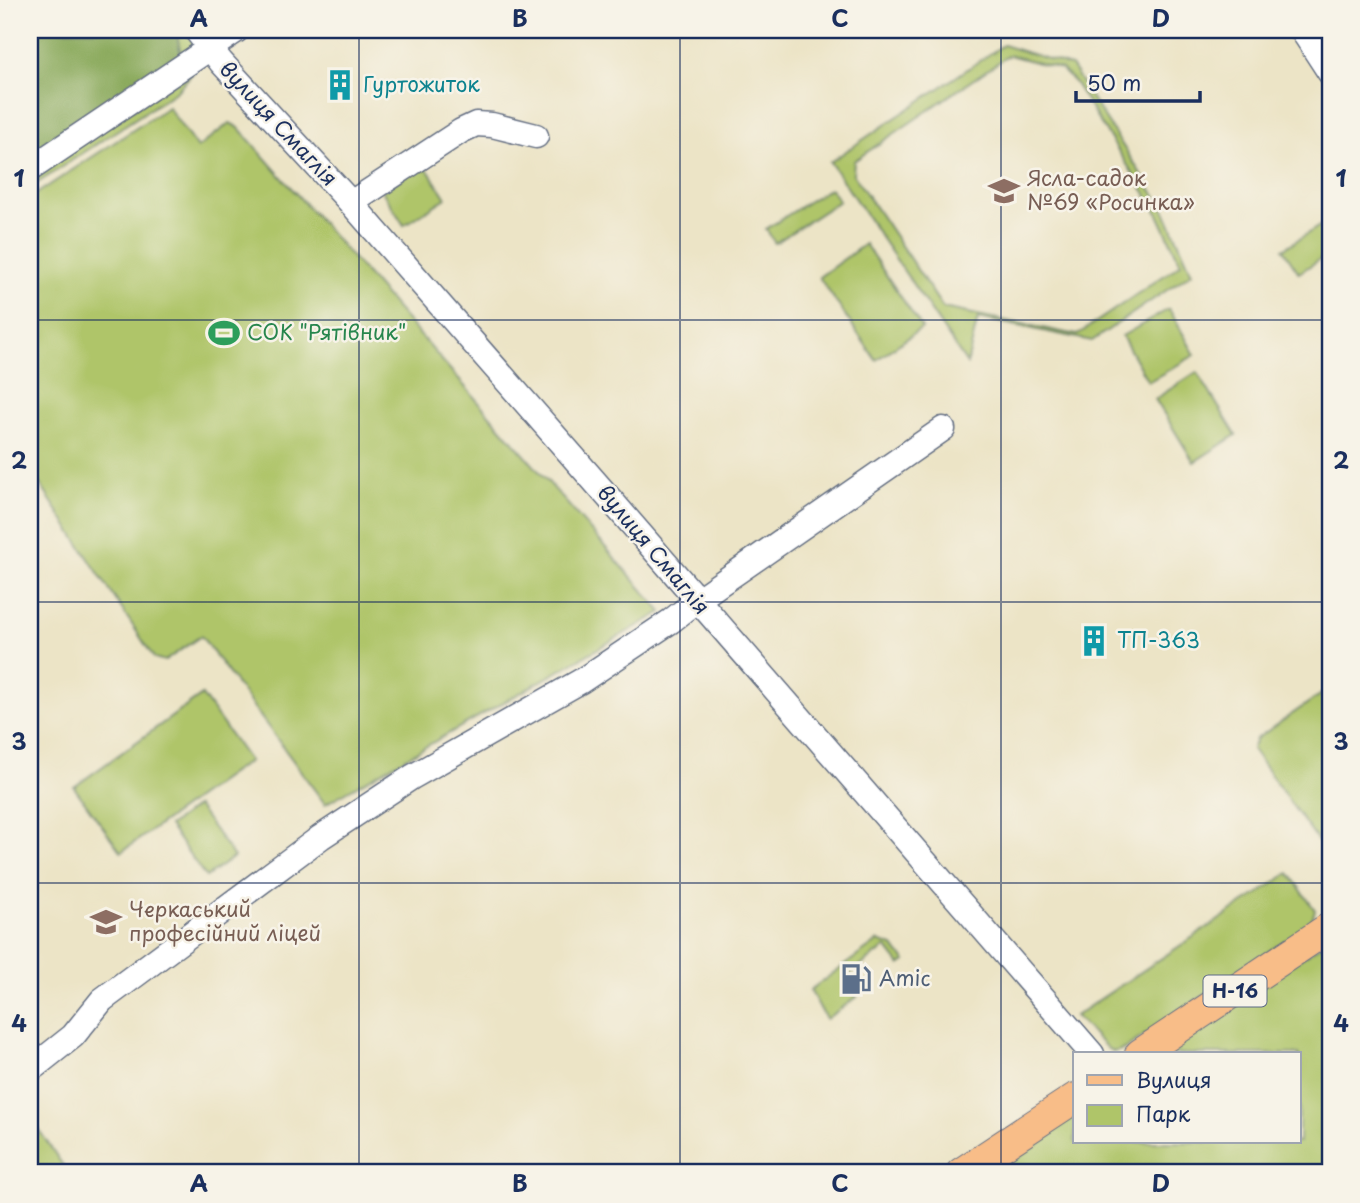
<svg xmlns="http://www.w3.org/2000/svg" width="1360" height="1203" viewBox="0 0 1360 1203" font-family="'Playpen Sans',sans-serif">
	<rect width="100%" height="100%" fill="#f7f3e8"/>
	<filter id="ink" filterUnits="userSpaceOnUse"><feTurbulence type="fractalNoise" baseFrequency=".0143" numOctaves="2"/><feDisplacementMap in="SourceGraphic" scale="14" xChannelSelector="R" yChannelSelector="G"/><feConvolveMatrix kernelMatrix="1 2 1 2 8 2 1 2 1" color-interpolation-filters="sRGB"/></filter>
	<filter id="wash" filterUnits="userSpaceOnUse"><feTurbulence type="fractalNoise" baseFrequency=".00686" numOctaves="4" result="noise"/><feDisplacementMap in="SourceGraphic" scale="28" xChannelSelector="R" yChannelSelector="G"/><feGaussianBlur stdDeviation="1.57" result="paint"/><feColorMatrix in="noise" values="0 0 0 0 0 0 0 0 0 0 0 0 0 0 0 0 0 1.4 0 .05"/><feComposite in="paint" operator="in"/></filter>
	<g filter="url(#wash)">
		<rect width="100%" height="100%" fill="#ece4c6"/>
		<g fill="#afc569" stroke="#657a64" stroke-width="2" fill-rule="evenodd">
			<path d="M176,30C186,30 193,38 195,47L181,55Z"/>
			<path d="M1003,45L1071,66L1165,211L1192,273L1092,341L978,318L967,364L830,162ZM1009,55L1061,69L1074,82L1155,208L1181,264L1077,335L943,308L853,174L854,161Z"/>
			<polygon points="195,70 177,91 30,188 30,174"/>
			<polygon points="168,107 197,148 230,123 238,127 662,612 325,804 201,636 165,661 154,658 30,469 30,198"/>
			<polygon points="424,164 446,198 404,225 382,191"/>
			<polygon points="830,188 839,201 775,243 766,229"/>
			<polygon points="1326,222 1330,229 1330,253 1299,273 1283,249"/>
			<polygon points="865,244 922,328 876,360 819,277"/>
			<polygon points="1169,309 1195,355 1148,382 1122,336"/>
			<polygon points="1197,372 1236,435 1194,462 1155,399"/>
			<polygon points="1330,688 1330,837 1320,844 1252,749 1256,739"/>
			<polygon points="202,695 249,761 121,852 74,787"/>
			<polygon points="197,806 234,857 206,877 169,826"/>
			<polygon points="1289,873 1315,910 1311,923 1124,1049 1114,1052 1108,1049 1075,1016"/>
			<polygon points="1330,939 1330,1173 981,1173 1075,1110 1075,1142 1299,1142 1299,1054 1158,1054"/>
			<polygon points="878,941 893,946 906,961 900,965 886,947 844,978 857,997 826,1019 810,990"/>
			<polygon points="37,1127 68,1173 30,1173 30,1132"/>
		</g>
		<polygon fill="#8baa5d" stroke="#536c5e" stroke-width="2" points="30,30 176,30 181,55 30,155"/>
	</g>
	<g filter="url(#ink)">
		<g fill="none" stroke-linecap="round" stroke-linejoin="round">
			<defs>
				<g id="minor">
					<polyline points="196,30 221,62 351,203 603,491 1092,1054"/>
					<polyline points="1302,30 1330,73"/>
					<polyline points="30,169 237,30"/>
					<polyline points="351,203 461,131 476,124 492,125 536,136"/>
					<polyline points="30,1070 73,1036 102,1000 321,837 412,777 581,681 671,621 704,595 943,429"/>
				</g>
				<g id="major">
					<polyline points="1140,1054 1330,927"/>
					<polyline points="961,1173 1075,1098"/>
				</g>
			</defs>
			<use href="#minor" stroke="#646e82" stroke-width="27"/>
			<use href="#major" stroke="#646e82" stroke-width="32"/>
			<use href="#minor" stroke="#fff" stroke-width="24"/>
			<use href="#major" stroke="#f8bd88" stroke-width="30"/>
		</g>
	</g>
	<path fill="none" stroke="#1b2f5e" stroke-width="2" stroke-opacity="0.55" d="M359,30V1173M680,30V1173M1001,30V1173M30,320H1330M30,602H1330M30,883H1330"/>
	<defs>
		<symbol id="building-bare" viewBox="-9 -9 18 18"><path d="M-4-6H4V6H1V3H-1V6H-4ZM-2.5-4.3h1.7v1.8h-1.7ZM.8-4.3h1.7v1.8H.8ZM-2.5-1h1.7V.8h-1.7ZM.8-1h1.7V.8H.8Z" fill="#0f9aa8" stroke="#f7f3e8" stroke-width="2.5" paint-order="stroke"/></symbol>
		<symbol id="school-bare" viewBox="-9 -9 18 18"><path d="M0-5L7-2L0 1L-7-2ZM-4 1L0 2.5L4 1V4Q0 6-4 4Z" fill="#8d6e63" stroke="#f7f3e8" stroke-width="2.5" paint-order="stroke"/></symbol>
		<symbol id="stadium-bare" viewBox="-9 -9 18 18"><path d="M0-5a6.5 5 0 1 0 0 10a6.5 5 0 1 0 0-10ZM-3.5-1.8h7v3.6h-7Z" fill="#2e9e5b" stroke="#f7f3e8" stroke-width="2.5" paint-order="stroke"/></symbol>
		<symbol id="university-bare" viewBox="-9 -9 18 18"><path d="M0-5L7-2L0 1L-7-2ZM-4 1L0 2.5L4 1V4Q0 6-4 4Z" fill="#8d6e63" stroke="#f7f3e8" stroke-width="2.5" paint-order="stroke"/></symbol>
		<symbol id="fuel-bare" viewBox="-9 -9 18 18"><path d="M-5.5-6h7V0h2V4h1.3V-2.5L3-4.5l.8-.8L6-3V5H2.5V1h-1V6h-7ZM-4.2-4.7v3.2H.2V-4.7Z" fill="#5c6f8a" stroke="#f7f3e8" stroke-width="2.5" paint-order="stroke"/></symbol>
	</defs>
	<g fill-rule="evenodd">
		<use href="#building-bare" x="318" y="63" width="44" height="44"/>
		<use href="#school-bare" x="982" y="169" width="44" height="44"/>
		<use href="#stadium-bare" x="202" y="311" width="44" height="44"/>
		<use href="#building-bare" x="1072" y="619" width="44" height="44"/>
		<use href="#university-bare" x="84" y="900" width="44" height="44"/>
		<use href="#fuel-bare" x="834" y="957" width="44" height="44"/>
	</g>
	<g text-anchor="middle" stroke-width="5" stroke-linejoin="round" paint-order="stroke">
		<rect fill="#f7f3e8" stroke="#5d6a87" stroke-width="2" x="1203.5" y="975.5" width="63" height="31" rx="5"/>
		<g font-size="19" font-weight="bold" fill="#1b2f5e">
			<text x="1235" y="998">Н-16</text>
		</g>
		<g font-size="21" fill="#0d838f" stroke="#f7f3e8" text-anchor="start">
			<text x="363" y="92">Гуртожиток</text>
			<text x="1117" y="648">ТП-363</text>
		</g>
		<g font-size="21" fill="#1b2f5e" stroke="#f7f3e8">
			<text transform="translate(278 124) rotate(47)" y="7">вулиця Смаглія</text>
			<text transform="translate(653 550) rotate(50)" y="7">вулиця Смаглія</text>
		</g>
		<g font-size="21" fill="#785e54" stroke="#f7f3e8" text-anchor="start">
			<text x="1027" y="186">Ясла-садок<tspan x="1027" dy="24">№69 «Росинка»</tspan></text>
			<text x="129" y="917">Черкаський<tspan x="129" dy="24">професійний ліцей</tspan></text>
		</g>
		<g font-size="21" fill="#27864d" stroke="#f7f3e8" text-anchor="start">
			<text x="247" y="340">СОК "Рятівник"</text>
		</g>
		<g font-size="21" fill="#4e5e75" stroke="#f7f3e8" text-anchor="start">
			<text x="879" y="986">Amic</text>
		</g>
	</g>
	<rect width="1360" height="1203" fill="none" stroke="#f7f3e8" stroke-width="77"/>
	<rect x="1073" y="1052" width="228" height="91" fill="#f7f3e8" stroke="#9fa5b1" stroke-width="2"/>
	<rect x="1087" y="1075" width="35" height="10" fill="#f8bd88" stroke="#9fa5b1" stroke-width="2"/>
	<text x="1136" y="1088" font-size="21" fill="#1b2f5e">Вулиця</text>
	<rect x="1087" y="1105" width="35" height="21" fill="#afc569" stroke="#9fa5b1" stroke-width="2"/>
	<text x="1136" y="1122" font-size="21" fill="#1b2f5e">Парк</text>
	<path d="M1076 91v10h124v-10" fill="none" stroke="#1b2f5e" stroke-width="3.5"/>
	<text x="1087" y="91" font-size="21" fill="#1b2f5e" stroke="#f7f3e8" stroke-width="5" paint-order="stroke">50 m</text>
	<rect x="38" y="38" width="1284" height="1126" fill="none" stroke="#1b2f5e" stroke-width="2.5"/>
	<g font-size="23" text-anchor="middle" font-weight="bold" fill="#1b2f5e">
		<text x="199" y="27">A</text>
		<text x="520" y="27">B</text>
		<text x="840" y="27">C</text>
		<text x="1161" y="27">D</text>
		<text x="19" y="187">1</text>
		<text x="1341" y="187">1</text>
		<text x="19" y="469">2</text>
		<text x="1341" y="469">2</text>
		<text x="19" y="750">3</text>
		<text x="1341" y="750">3</text>
		<text x="19" y="1032">4</text>
		<text x="1341" y="1032">4</text>
		<text x="199" y="1192">A</text>
		<text x="520" y="1192">B</text>
		<text x="840" y="1192">C</text>
		<text x="1161" y="1192">D</text>
	</g>
</svg>
